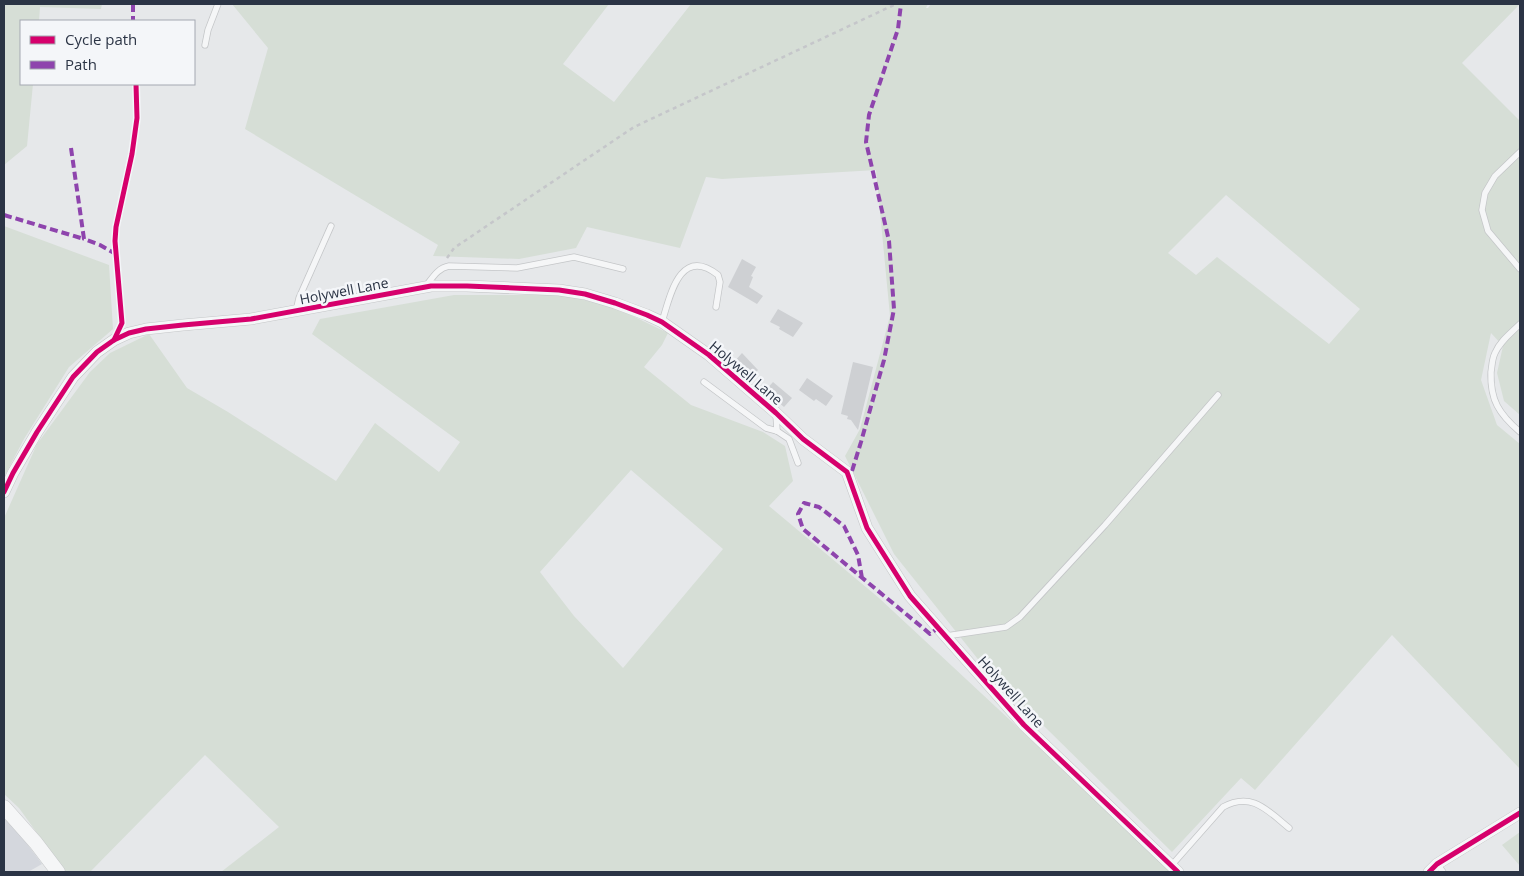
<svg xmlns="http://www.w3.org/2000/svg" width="1524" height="876" viewBox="0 0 1524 876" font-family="'Open Sans',sans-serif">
	<rect width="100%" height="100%" fill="#e6e8ea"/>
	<polygon fill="#d4d7dd" points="4,817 13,825 42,864 28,872 4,872"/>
	<g fill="#d6ded6" fill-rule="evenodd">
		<polygon points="4,4 102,4 101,9 40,7 39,21 21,21 21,84 33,84 27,146 4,165"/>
		<path d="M232,4H609L563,64L614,102L691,4H928L926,8H928L931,4H1520L1462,63L1520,121V415L1504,401L1497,373L1503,346L1491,333L1481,380L1497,425L1520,444V769L1392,635L1255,790L1241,778L1172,852L985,668L894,554L845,456L860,429L890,316L876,170L722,179L706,177L680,248L587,227L576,248L519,259L433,256L438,245L245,129L268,48ZM1226,195L1360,309L1329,344L1217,257L1196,275L1168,253Z"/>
		<polygon points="4,226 109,265 113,329 69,367 24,439 4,477"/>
		<path d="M454,295H564L616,308L668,333L662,345L644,367L691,405L763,432L785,446L793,481L769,506L879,598L1173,872H221L279,827L205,755L90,872H65L19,808L4,794V518L37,444L90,372L110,353L149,334L187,388L228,412L336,481L375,423L439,472L460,442L312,334L320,319ZM631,470L723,549L623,668L574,616L540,572Z"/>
		<polygon points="1520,832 1520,866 1502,845"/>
	</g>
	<g fill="#ced0d3">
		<polygon points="742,259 756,267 751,276 753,277 749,287 763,296 757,304 728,287"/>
		<polygon points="778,309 803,323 793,337 779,329 780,327 770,322"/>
		<polygon points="742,353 758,370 751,378 735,361"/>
		<polygon points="853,362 873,367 858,430 851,420 847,419 848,416 841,414"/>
		<polygon points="807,378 833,396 826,406 816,399 814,401 799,390"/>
		<polygon points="773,382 792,398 784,407 765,391"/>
	</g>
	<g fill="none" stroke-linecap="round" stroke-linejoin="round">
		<defs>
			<g id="service">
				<polyline points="205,45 208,30 218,4"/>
				<polyline points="1520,152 1495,176 1485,193 1482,210 1488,231 1520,269"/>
				<path d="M426,286C433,277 438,268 449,266L517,268L574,257L623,269"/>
				<polyline points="296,311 299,298 331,226"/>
				<path d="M662,322C670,296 680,245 718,275L720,282L716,307"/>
				<path d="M1520,324C1511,333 1500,341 1495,353C1492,359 1492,366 1491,372C1490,400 1499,414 1520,432"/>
				<polyline points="704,382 766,428 777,431 789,439 798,463"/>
				<polyline points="776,414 777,431"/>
				<polyline points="946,636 1006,627 1020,617 1105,525 1218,395"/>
				<polyline points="1437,864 1443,872"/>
				<path d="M1171,866L1223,807C1252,791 1268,811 1289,828"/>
			</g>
			<g id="minor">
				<polyline points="4,492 13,473 37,432 73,377 97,352 114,340 129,333 146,329 183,325 251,319 431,286 467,286 559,290 585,294 615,303 647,315 662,322 709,355 776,413 803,439 847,472 867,528 910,596 1024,725 1178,872"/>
				<polyline points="1429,872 1437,864 1520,813"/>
			</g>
			<polyline id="tertiary" points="4,807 36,843 58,872"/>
		</defs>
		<use href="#service" stroke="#c4c6c8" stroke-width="7"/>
		<use href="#minor" stroke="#c4c6c8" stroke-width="12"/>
		<use href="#tertiary" stroke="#c4c6c8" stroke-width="15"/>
		<polyline stroke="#c5c6ca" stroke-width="2.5" stroke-dasharray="4 4" stroke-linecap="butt" points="447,258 454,248 634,127 896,4"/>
		<use href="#service" stroke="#f5f6f7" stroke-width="5.5"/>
		<use href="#minor" stroke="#f5f6f7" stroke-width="11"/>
		<use href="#tertiary" stroke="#f5f6f7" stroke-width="14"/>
		<g stroke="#8e44ad" stroke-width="4" stroke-dasharray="8 4" stroke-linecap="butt">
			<polyline points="133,4 133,21"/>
			<polyline points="71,148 84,239 100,245 116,254"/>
			<polyline points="4,215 84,239"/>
			<polyline points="852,471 861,442 884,360 894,309 889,241 866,142 869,115 898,29 901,4"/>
			<polyline points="862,578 858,555 844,526 819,507 804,503 798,514 803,529 923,628 930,634 938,628"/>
		</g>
		<defs>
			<g id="cycleway">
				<polyline points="114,340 122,323 115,241 116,227 132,154 137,118 136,84"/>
				<polyline points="4,492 13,473 37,432 73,377 97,352 114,340 129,333 146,329 183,325 251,319 431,286 467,286 559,290 585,294 615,303 647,315 662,322 709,355 776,413 803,439 847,472 867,528 910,596 1024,725 1178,872"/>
				<polyline points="1429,872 1437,864 1520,813"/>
			</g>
		</defs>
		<use href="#cycleway" stroke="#f4f6f9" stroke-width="8"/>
		<use href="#cycleway" stroke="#d6006c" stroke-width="5"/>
	</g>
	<g text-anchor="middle" stroke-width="5" stroke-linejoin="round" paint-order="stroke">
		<g font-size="14" fill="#2b3445" stroke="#f4f6f9">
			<text transform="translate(344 291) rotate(-11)" y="5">Holywell Lane</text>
			<text transform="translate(746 373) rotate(40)" y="5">Holywell Lane</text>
			<text transform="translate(1011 692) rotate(48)" y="5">Holywell Lane</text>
		</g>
	</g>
	<rect width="1524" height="876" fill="none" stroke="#2b3445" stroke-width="10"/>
	<rect x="20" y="20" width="175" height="65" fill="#f4f6f9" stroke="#a4a8b1"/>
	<rect x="30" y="36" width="25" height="8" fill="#d6006c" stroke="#a4a8b1"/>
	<text x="65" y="45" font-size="15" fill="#2b3445">Cycle path</text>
	<rect x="30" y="61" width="25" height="8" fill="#8e44ad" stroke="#a4a8b1"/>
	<text x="65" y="70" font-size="15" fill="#2b3445">Path</text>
</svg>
